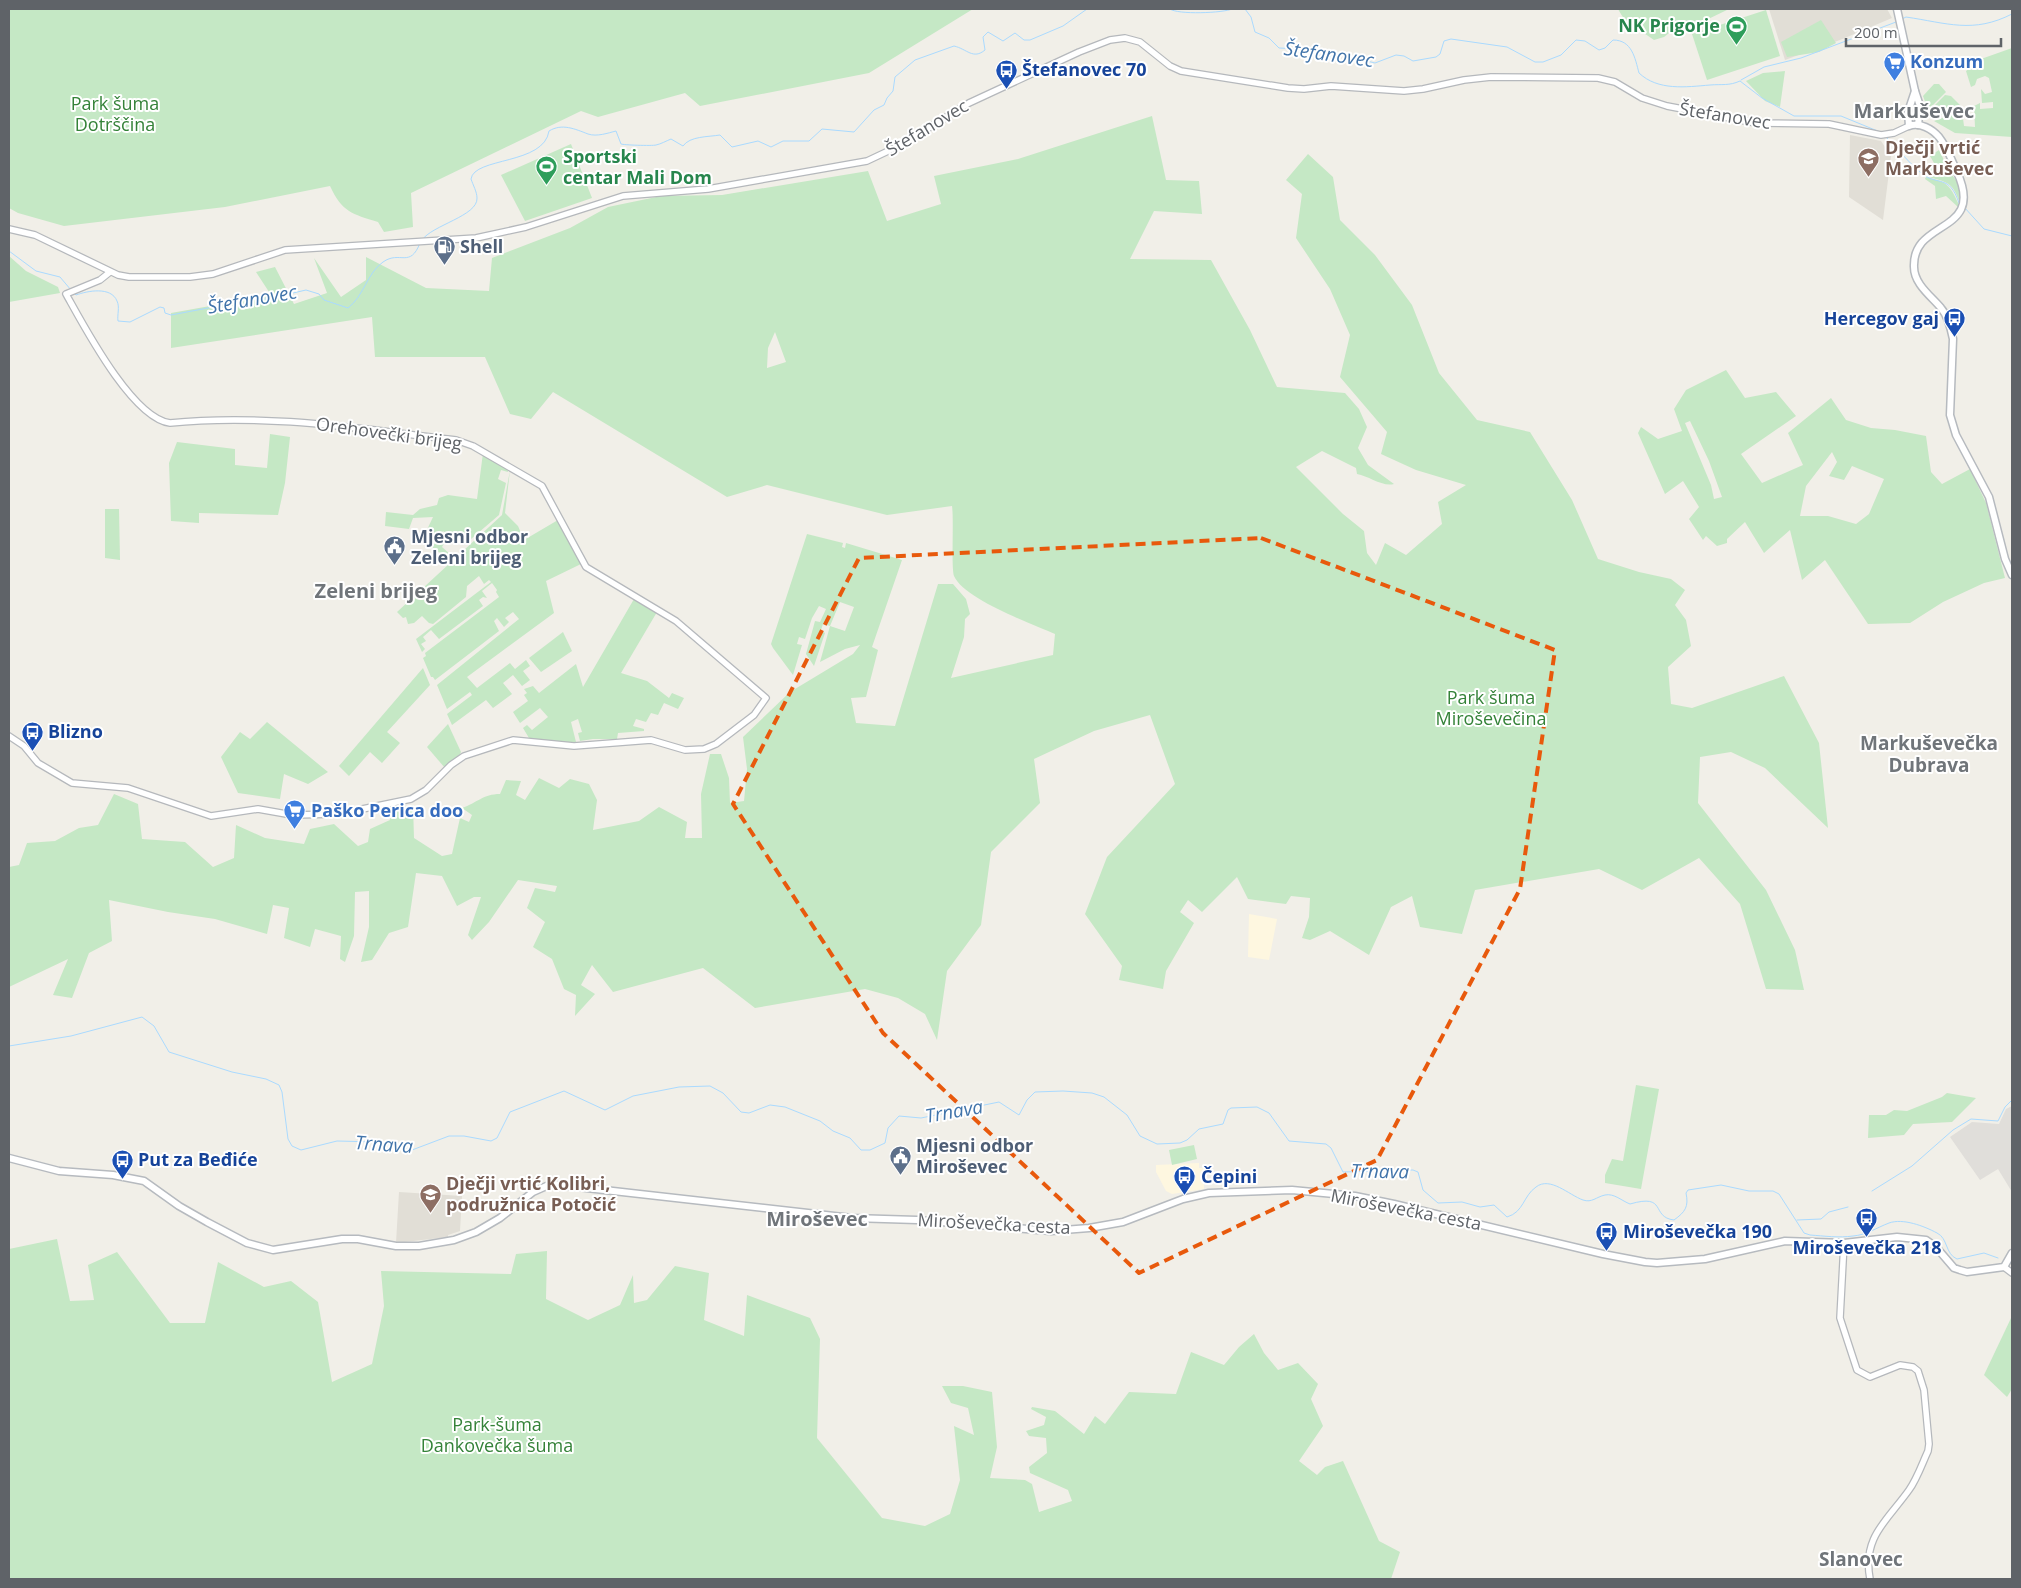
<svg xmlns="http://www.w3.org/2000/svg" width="2021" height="1588" viewBox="0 0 2021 1588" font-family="'Open Sans',sans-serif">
	<rect width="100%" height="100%" fill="#f1efe8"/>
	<g fill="#fef7e0">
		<polygon points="1249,914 1277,919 1269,960 1248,957"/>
		<polygon points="1199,1163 1199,1168 1204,1168 1204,1189 1172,1194 1166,1191 1156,1172 1156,1165"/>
	</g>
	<polygon fill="#e0deda" points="2012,1106 2012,1192 1998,1169 1980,1180 1950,1137 1972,1122 1999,1124 2006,1109"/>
	<g fill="#e1ded6">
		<polygon points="1769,9 1887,9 1892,18 1840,40 1785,60"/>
		<polygon points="1850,135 1881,141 1891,156 1883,220 1849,197"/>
		<polygon points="399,1192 462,1196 460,1231 448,1235 448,1237 396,1243"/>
	</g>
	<g fill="#c5e8c5" fill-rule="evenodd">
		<path d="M9,9H973L869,73L700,106L685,93L598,117L581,111L411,193L413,227L384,232L378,222C352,214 342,212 330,186L225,207L64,226L18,213L9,208Z"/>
		<path d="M1618,9H1729L1700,23V28L1673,30L1664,37L1654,40C1637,27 1628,28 1618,9Z"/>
		<polygon points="1766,10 1780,56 1707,80 1692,34"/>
		<polygon points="1821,20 1836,43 1819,52 1787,57 1781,42"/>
		<polygon points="2012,48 2012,137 1955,133 1934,121 1962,111 1964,126 1975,127 1974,106 1980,103 1980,109 1993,108 1993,102 1982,103 1981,89 1985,94 1992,92 1989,78 1985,76 1977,79 1975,85 1971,87 1966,71 1970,68 1967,64"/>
		<polygon points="1785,71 1780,107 1765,101 1746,81 1763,73"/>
		<polygon points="1934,84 1939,84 1946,92 1928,110 1923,96"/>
		<polygon points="1945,95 1951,96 1961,106 1960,109 1938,116 1945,109 1936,111 1934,106"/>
		<path d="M1152,116L1166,180L1199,181L1202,214L1154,211L1130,259L1211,260L1250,330L1277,387L1345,393L1359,409L1367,427L1358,448L1368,465L1394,484C1382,487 1369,476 1357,474L1356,468L1322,451L1296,467L1343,514L1364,531L1367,553L1376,565L1385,543L1406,555L1442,524L1438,502L1466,485L1416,470L1381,454L1387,432L1340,377L1350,335L1330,289L1296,238L1302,194L1286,180L1308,154L1333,177L1340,220L1375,255L1412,305L1439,373L1477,420L1530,432L1572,500L1598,559L1639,572L1671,579L1685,590L1675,605L1686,620L1691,646L1668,667L1671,704L1692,708L1784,676L1819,743L1828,828L1765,768L1731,752L1700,757L1698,803L1766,890L1795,950L1804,990L1766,989L1740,904L1699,858L1642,890L1599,869L1475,890L1462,934L1420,927L1412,896L1391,907L1369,955L1330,931L1310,940L1302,938L1309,917L1310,898L1291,896L1286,904L1248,899L1237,877L1202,912L1188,900L1180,912L1194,923L1166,971L1163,989L1119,980L1122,966L1085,914L1107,857L1175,784L1150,715L1094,731L1034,759L1040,803L991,852L981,925L947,971L937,1040L925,1014L898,998L865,989L755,1008L703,968L613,992L592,965L581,985L595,994L575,1016L576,995L564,989L552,959L533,947L545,922L527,908L535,888L555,892L557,886L518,880L489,922L472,940L468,935L481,897H474L457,906L442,876L416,873L408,927L389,933L372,960L361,962L369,927V891L355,892L354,936L345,962L340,959L341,936L315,929L310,947L284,938L289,908L273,905L267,934L215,919L168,912L109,900L112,941L89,953L72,998L53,995L68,959L9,987V867L19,865L27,843L55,841L79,828L98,825L114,794L138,804L142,839L185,842L213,867L234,858L236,825L265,838L304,844L310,829L334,824L358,846L368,842L370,829L390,820L388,811L413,805L414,838L442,856L452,854L460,818L469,822L472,815L462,808C477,803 483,794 500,794L506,780L521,781L516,795L525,800L539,778L559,788L570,779L589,784L597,800L593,830L639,821L659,807L687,822L685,838H702L701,794L710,754H721L729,778L730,803L744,801L747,769L743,737L790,692L853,654L860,645L845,649L820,662L830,626L823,624L821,630L825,633L814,666L806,654L815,621L820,622L826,609L819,606L812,618L805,639L799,637L797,644L802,645L793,675L773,648L771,644L807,534L843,543L842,547L845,548L846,543L902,560L872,647L878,650L866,697L851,698L856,723L895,726L938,584H953L966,599L970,614L965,619L964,637L951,678L1053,655L1055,634C1032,624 964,599 954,576C951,567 954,520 952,506L887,515L767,485L727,497L553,392L531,419L510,414L485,357H375L372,317L171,348V313L271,295L256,272L275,267L294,304L327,293L314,258L341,297L366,280V257L426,288L489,291L492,258L570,228L608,207L661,196L722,195L868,171L887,221L941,204L934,176L1018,159ZM775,332L786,362L767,368L768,348ZM840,602L854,607L845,631L830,626Z"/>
		<polygon points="571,144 592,198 525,221 501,175"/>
		<path d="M1939,150L1946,164L1943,165L1945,169H1948L1958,183L1962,200L1959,201C1952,180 1944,182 1926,176L1934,163L1930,156Z"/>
		<path d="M1926,177C1948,182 1950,185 1959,205L1958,207L1946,196L1936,199L1935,186L1925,179Z"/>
		<polygon points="9,256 26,271 58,287 60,293 9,302"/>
		<path d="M1726,370L1745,398L1776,392L1796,416L1741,454L1762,483L1803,465L1788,433L1831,398L1846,420L1871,428L1895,430L1926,436L1931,472L1942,484L1970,469L1986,503L2005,578L1984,583L1943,602L1910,623L1868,624L1825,560L1802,580L1790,530L1764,553L1745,522L1727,539V543L1717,546L1706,536L1703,540L1689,519L1699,507L1683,481L1665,494L1638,433L1641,427L1658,439L1682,431L1674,409L1686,390ZM1690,421L1709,461L1722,497L1714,499L1711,485L1685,423ZM1832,452L1837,462L1829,476L1844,480L1852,466L1884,479L1869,514L1856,524L1828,516H1800L1806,486Z"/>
		<polygon points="270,434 290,437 285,483 278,515 199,513 199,523 171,521 169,463 177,442 235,449 235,465 267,468"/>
		<polygon points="483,453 507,467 508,472 501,470 498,479 506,483 499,515 464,545 443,531 441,534 447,538 442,547 451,555 449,558 432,548 435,543 424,536 433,517 413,518 409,529 385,526 386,512 413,515 420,509 437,505 439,498 448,495 477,499"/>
		<polygon points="510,470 505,513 518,526 524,540 558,520 581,564 546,581 554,613 467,677 477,688 510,663 515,669 526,660 530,666 523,671 530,680 522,686 513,675 503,683 512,694 493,708 486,700 452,725 447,714 472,695 470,692 447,709 437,685 519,619 513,612 505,618 509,622 504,627 497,618 494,621 499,631 435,680 433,677 431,677 423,658 426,656 425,653 499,597 496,592 497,590 492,583 482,591 487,598 483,597 479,600 483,606 439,639 431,630 423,637 426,641 421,644 425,649 422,652 416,639 491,582 489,580 484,584 479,576 467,586 466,597 433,624 429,623 422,616 414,623 408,624 406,617 403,618 397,612 502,515"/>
		<polygon points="105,509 119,509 120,560 105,558"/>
		<polygon points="634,599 657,612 621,673 647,681 669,698 672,693 684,698 678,709 664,703 658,715 651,713 646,722 636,719 633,726 644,729 644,731 618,733 617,739 593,739 580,741 578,733 582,732 578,719 571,722 576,742 574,744 529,738 523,728 527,725 532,730 548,717 540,708 520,723 513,712 528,701 524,695 527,693 524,689 533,686 539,693 576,664 583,687"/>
		<polygon points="563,632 572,651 541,672 529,658"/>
		<polygon points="423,668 430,685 387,732 400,743 382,763 370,752 349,776 339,766"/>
		<polygon points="267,722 328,772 308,784 284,774 280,799 238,793 221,757 240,732 250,739"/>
		<polygon points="448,724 461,752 458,758 445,768 427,747"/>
		<polygon points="1636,1085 1659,1089 1641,1189 1605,1183 1605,1175 1612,1159 1623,1161"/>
		<polygon points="1947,1093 1976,1098 1952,1122 1913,1124 1904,1135 1868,1138 1869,1115 1886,1115 1894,1110 1907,1111 1942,1097"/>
		<polygon points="1194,1145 1197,1159 1172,1165 1169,1150"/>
		<polygon points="57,1239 70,1301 94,1300 88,1265 117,1252 170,1323 205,1323 218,1262 264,1287 291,1281 318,1302 332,1382 372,1364 384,1306 381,1271 511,1274 516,1254 547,1251 546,1299 588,1320 620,1305 633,1275 634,1303 647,1300 675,1266 709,1273 704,1320 744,1336 747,1295 810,1318 820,1339 817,1438 882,1518 925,1526 950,1514 960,1480 954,1426 974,1435 968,1408 951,1403 942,1386 963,1386 992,1392 997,1447 990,1478 1025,1480 1032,1484 1039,1512 1072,1501 1068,1490 1030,1473 1029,1467 1047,1453 1046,1438 1029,1436 1026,1431 1044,1425 1046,1417 1031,1409 1032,1407 1055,1411 1084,1434 1095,1416 1105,1424 1129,1392 1176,1394 1191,1352 1224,1365 1239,1347 1254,1334 1264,1353 1278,1370 1298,1363 1318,1384 1311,1399 1323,1426 1299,1461 1317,1475 1325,1467 1343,1461 1379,1541 1400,1552 1391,1579 9,1579 9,1249"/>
		<polygon points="2012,1316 2012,1389 2007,1397 1984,1375"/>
	</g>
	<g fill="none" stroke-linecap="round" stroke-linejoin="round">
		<g stroke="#aadaff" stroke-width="1">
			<path d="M1170,9C1177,15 1224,13 1232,9"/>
			<path d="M1245,9L1251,17L1255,32L1269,38L1279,48L1300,49L1326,57L1339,54L1375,63L1396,55L1404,56L1413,61L1436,57L1440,54L1444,41L1451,39L1507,47L1535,62H1543L1561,55L1576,40L1585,41L1599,50L1605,48L1613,40C1632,40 1635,58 1639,73C1658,91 1686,87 1710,85C1722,84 1729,86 1740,81L1762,98L1794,116H1841L1880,132"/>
			<path d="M1902,19L1906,17C1947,23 1973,34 2012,14"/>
			<polyline points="1741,80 1764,67 1801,58 1896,22"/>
			<path d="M1885,136C1897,148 1908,162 1921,173C1938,187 1949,173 1959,203"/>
			<polyline points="1964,207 1984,229 2012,236"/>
			<path d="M422,240C432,225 478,216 477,198C477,192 473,185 471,179C474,157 544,165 549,131C562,123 575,129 588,134C597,137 608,133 616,131L621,144C623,145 652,146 656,145C661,144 666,141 671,139L683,146C690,136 708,137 720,135L732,147L758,141L771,147L783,141H809L822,129L854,132L874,110L884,105L887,98L893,91L895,77L915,60L954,46C967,49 973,60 985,50L983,37L988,32L1003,41L1015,33L1024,40H1030L1063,26L1087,9"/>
			<polyline points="9,251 36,271 60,277 71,290"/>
			<path d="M74,293L76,295C87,291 111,286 117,301C120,307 117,315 118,321L130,322L160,307L164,308L165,313L171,315L208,308L237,300L267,299L306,290L319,294L324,300L348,308C364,296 367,273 383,262C400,250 410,269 420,243"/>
			<path d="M9,1046L71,1036L142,1017L154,1026L169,1052L232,1072L266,1079L279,1085L282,1092L288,1139L292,1146L301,1150L337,1141L378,1142L412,1150L449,1136H464L491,1141L497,1138L510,1112L564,1091L605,1110L633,1096L679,1087L710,1086L723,1093L741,1112L749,1113L770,1105L785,1107L820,1121L833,1131L850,1138L861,1150H870L885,1143L888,1128L899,1116L921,1118L999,1102L1019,1115L1027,1100L1035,1092L1063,1091L1092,1093L1104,1097L1127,1115L1140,1136L1157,1144L1180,1143L1187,1140L1199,1129L1223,1124L1228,1110L1231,1108L1257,1107L1269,1113L1289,1141L1326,1144L1331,1148L1343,1172L1413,1170L1418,1172L1423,1190L1438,1203L1462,1202L1480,1207L1494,1205L1507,1217C1524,1212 1523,1196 1536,1187C1550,1176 1569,1195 1583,1200C1592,1203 1596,1197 1605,1195C1614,1193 1622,1201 1630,1204C1668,1193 1650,1217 1674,1220C1685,1212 1689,1207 1686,1193L1688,1190L1721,1185L1749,1191H1773L1779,1194L1804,1233L1810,1235C1824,1236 1839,1238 1853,1236C1866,1235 1876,1228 1889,1223C1903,1218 1924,1226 1937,1233C1948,1238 1945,1254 1957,1259L1984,1253L1998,1258"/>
			<polyline points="1872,1191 1912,1166 1953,1130 1971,1119 1998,1121 2005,1107 2012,1100"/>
			<polyline points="1797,1220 1821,1219 1829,1212 1848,1207"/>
		</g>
		<defs>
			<g id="tertiary">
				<polyline points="9,229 35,235 118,275 129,277 190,277 213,274 285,250 476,238 526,227 623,196 708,189 867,161 903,144 969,103 1079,52 1110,40 1125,38 1140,42 1170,66 1181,71 1288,88 1304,89 1331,86 1404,91 1423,89 1464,80 1491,77 1598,78 1615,82 1642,98 1667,106 1756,123 1829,124 1881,135 1894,133 1909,126"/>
				<path d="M9,736L24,746L38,763L72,783L128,788L211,816L258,809L292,815L338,814L411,799L426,790L451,765L464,756L513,740L574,746L651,740L685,750L704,749L716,744L754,715L766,698L676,621L586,567L542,486L473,446L456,440C361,429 266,413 170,423C132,418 84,326 66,294L100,280L110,272"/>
				<path d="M1844,1243L1840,1318L1857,1370L1870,1377L1900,1365L1913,1367L1918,1371L1924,1390L1929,1444L1928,1451C1922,1464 1917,1479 1909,1490C1887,1521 1862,1537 1870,1579"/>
				<polyline points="2004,1267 2012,1273"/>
			</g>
			<g id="secondary">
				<polyline points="1897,9 1915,91 1920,106 1918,125"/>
				<path d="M1915,91L1908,112L1909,126C1920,122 1932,129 1939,137C1947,147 1952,161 1957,172C1986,235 1912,218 1914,267C1914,284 1931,296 1941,308C1948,316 1951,329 1953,339L1950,415L1956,435L1989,497L2005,559L2012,575"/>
				<polyline points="9,1158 59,1171 113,1175 144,1181 179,1206 207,1222 247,1243 273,1250 342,1239 358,1239 396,1246 419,1246 454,1240 476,1232 500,1218 533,1192 551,1184 852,1218 917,1220 1051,1231 1089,1228 1123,1222 1183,1199 1209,1193 1292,1190 1355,1196 1394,1204 1603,1254 1645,1262 1657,1263 1705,1259 1785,1241 1844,1243 1897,1237 1926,1240 1936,1247 1954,1268 1960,1270 1967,1272 2004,1267 2012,1253"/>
			</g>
		</defs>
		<use href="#tertiary" stroke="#b5b8bc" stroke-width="8"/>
		<use href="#secondary" stroke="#b6babf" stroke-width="9"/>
		<use href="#tertiary" stroke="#fff" stroke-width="5.5"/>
		<use href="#secondary" stroke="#fff" stroke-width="6"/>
	</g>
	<path fill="none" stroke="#e8590c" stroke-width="4" stroke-dasharray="10 6" stroke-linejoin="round" d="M1261,538L1555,650L1520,889L1377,1160L1139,1273L883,1033L733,804L859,558Z"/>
	<defs>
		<symbol id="stadium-pin" viewBox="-11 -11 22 30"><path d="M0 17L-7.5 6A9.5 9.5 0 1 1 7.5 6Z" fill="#2e9e5b" stroke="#fff"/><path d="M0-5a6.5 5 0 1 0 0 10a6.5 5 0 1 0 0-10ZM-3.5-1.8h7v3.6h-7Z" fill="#fff"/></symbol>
		<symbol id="supermarket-pin" viewBox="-11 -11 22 30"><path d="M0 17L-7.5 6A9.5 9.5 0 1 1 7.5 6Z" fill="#3f7fe0" stroke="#fff"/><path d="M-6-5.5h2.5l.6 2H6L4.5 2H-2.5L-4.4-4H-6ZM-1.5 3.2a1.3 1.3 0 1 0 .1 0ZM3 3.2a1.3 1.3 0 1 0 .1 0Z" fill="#fff"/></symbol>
		<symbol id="bus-pin" viewBox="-11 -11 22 30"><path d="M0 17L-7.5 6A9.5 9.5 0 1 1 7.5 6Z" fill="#1a4fb4" stroke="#fff"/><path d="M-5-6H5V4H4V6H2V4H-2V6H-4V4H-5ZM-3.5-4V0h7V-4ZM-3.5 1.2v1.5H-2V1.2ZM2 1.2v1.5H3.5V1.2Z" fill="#fff"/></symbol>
		<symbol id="school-pin" viewBox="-11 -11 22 30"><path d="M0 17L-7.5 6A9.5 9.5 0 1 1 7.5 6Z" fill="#8d6e63" stroke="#fff"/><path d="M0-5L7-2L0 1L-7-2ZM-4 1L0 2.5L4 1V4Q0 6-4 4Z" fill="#fff"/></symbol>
		<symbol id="fuel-pin" viewBox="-11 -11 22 30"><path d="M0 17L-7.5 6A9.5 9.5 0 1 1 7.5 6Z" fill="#5c6f8a" stroke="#fff"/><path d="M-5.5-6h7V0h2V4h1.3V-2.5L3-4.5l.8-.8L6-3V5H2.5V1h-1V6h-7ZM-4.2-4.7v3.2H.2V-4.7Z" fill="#fff"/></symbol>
		<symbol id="civic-pin" viewBox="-11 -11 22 30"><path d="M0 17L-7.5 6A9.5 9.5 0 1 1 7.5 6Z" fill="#5c6f8a" stroke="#fff"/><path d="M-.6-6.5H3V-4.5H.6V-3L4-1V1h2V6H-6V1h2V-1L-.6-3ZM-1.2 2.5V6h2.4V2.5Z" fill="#fff"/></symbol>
	</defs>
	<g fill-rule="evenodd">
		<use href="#stadium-pin" x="1724" y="14" width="25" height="34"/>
		<use href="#supermarket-pin" x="1882" y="50" width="25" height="34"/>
		<use href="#bus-pin" x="994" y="58" width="25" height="34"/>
		<use href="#school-pin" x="1856" y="146" width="25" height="34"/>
		<use href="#stadium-pin" x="534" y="154" width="25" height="34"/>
		<use href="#fuel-pin" x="432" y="234" width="25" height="34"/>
		<use href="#bus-pin" x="1942" y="306" width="25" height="34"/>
		<use href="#civic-pin" x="382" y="534" width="25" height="34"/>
		<use href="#bus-pin" x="20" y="720" width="25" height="34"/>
		<use href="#supermarket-pin" x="282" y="798" width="25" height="34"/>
		<use href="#civic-pin" x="888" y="1144" width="25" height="34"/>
		<use href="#bus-pin" x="110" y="1148" width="25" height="34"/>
		<use href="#bus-pin" x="1172" y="1164" width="25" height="34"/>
		<use href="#school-pin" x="418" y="1182" width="25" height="34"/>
		<use href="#bus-pin" x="1854" y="1206" width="25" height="34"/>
		<use href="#bus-pin" x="1594" y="1220" width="25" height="34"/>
	</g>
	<g text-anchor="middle" stroke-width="4" stroke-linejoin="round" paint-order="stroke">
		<g font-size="18" font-weight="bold" fill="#27864d" stroke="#fff" text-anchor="end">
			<text x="1720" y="32">NK Prigorje</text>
			<text x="563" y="163" text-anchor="start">Sportski<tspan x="563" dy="21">centar Mali Dom</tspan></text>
		</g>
		<g font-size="18" font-weight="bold" fill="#366cbe" stroke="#fff" text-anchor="start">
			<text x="1910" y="68">Konzum</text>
			<text x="311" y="817">Paško Perica doo</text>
		</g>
		<g font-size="18" font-weight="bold" fill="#164399" stroke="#fff" text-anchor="start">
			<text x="1022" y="76">Štefanovec 70</text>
			<text x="1939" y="325" text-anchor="end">Hercegov gaj</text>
			<text x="48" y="738">Blizno</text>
			<text x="138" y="1166">Put za Beđiće</text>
			<text x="1201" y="1183">Čepini</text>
			<text x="1623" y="1238">Miroševečka 190</text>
			<text x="1867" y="1254" text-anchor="middle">Miroševečka 218</text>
		</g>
		<g font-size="18" fill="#348238" stroke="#fff">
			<text x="115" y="110">Park šuma<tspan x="115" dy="21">Dotrščina</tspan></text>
			<text x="1491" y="704">Park šuma<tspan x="1491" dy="21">Miroševečina</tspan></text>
			<text x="497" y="1431">Park-šuma<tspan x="497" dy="21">Dankovečka šuma</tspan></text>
		</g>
		<g font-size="18" fill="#5f6368" stroke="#fff">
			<text transform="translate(1725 116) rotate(9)" y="6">Štefanovec</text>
			<text transform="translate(927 128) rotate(-31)" y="6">Štefanovec</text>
			<text transform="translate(389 434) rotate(8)" y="6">Orehovečki brijeg</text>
			<text transform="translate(1406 1210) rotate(11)" y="6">Miroševečka cesta</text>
			<text transform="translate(994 1224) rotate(3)" y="6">Miroševečka cesta</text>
		</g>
		<g font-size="18" font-weight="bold" fill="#785e54" stroke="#fff" text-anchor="start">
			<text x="1885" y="154">Dječji vrtić<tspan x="1885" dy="21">Markuševec</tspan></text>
			<text x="446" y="1190">Dječji vrtić Kolibri,<tspan x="446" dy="21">podružnica Potočić</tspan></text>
		</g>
		<g font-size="18" font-weight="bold" fill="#4e5e75" stroke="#fff" text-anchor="start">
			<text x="460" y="253">Shell</text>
			<text x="411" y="543">Mjesni odbor<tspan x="411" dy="21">Zeleni brijeg</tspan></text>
			<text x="916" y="1152">Mjesni odbor<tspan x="916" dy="21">Miroševec</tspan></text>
		</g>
		<g font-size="19" font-style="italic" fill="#4174aa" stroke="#fff">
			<text transform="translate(1329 54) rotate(8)" y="7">Štefanovec</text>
			<text transform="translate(252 299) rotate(-10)" y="7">Štefanovec</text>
			<text transform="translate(954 1111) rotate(-10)" y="7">Trnava</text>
			<text transform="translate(384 1144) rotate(4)" y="7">Trnava</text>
			<text transform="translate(1380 1171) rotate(1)" y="7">Trnava</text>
		</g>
		<g font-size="19" font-weight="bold" fill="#70757a" stroke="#fff">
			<text x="1929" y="750">Markuševečka<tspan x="1929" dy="22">Dubrava</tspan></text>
			<text x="1861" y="1566">Slanovec</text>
		</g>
		<g font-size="20" font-weight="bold" fill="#70757a" stroke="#fff">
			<text x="1914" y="118">Markuševec</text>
			<text x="376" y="598">Zeleni brijeg</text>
			<text x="817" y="1226">Miroševec</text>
		</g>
	</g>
	<rect width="2021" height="1588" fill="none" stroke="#5f6368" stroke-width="20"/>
	<path d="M1846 38v8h155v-8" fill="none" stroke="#5f6368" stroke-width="2.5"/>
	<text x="1854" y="38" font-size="15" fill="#5f6368" stroke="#ffffff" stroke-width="4" paint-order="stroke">200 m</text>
</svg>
